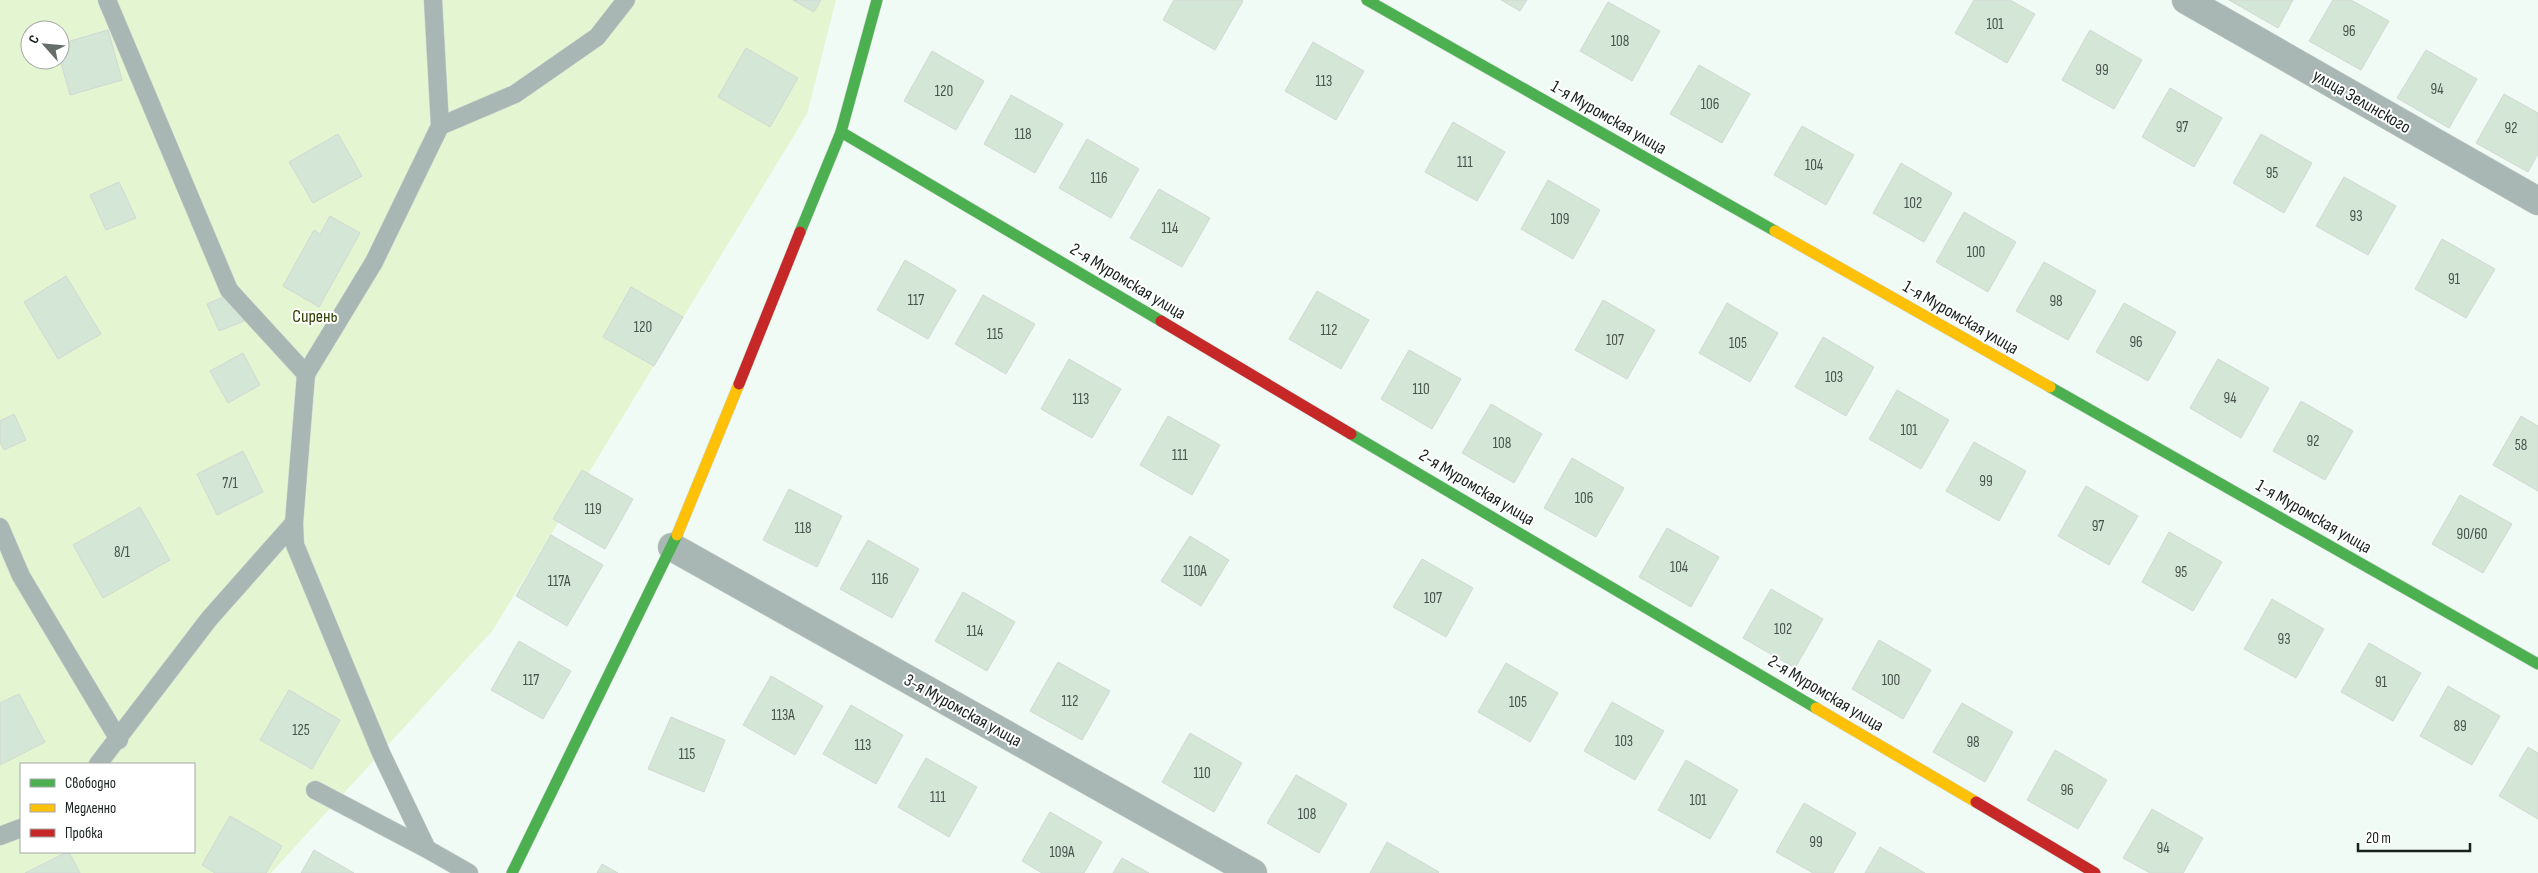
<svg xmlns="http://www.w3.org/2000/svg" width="2538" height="873" viewBox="0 0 2538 873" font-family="'Sofia Sans Condensed',sans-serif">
	<rect width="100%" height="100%" fill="#f0fbf5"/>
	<path fill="#e4f5d1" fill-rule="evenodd" d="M0,0H836L807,114L493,630L271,873H0ZM30,30H60V60H30ZM21,764H194V852H21Z"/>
	<g fill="#d4e7d7" stroke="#d1d8d3">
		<polygon points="793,0 821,0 814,12"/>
		<polygon points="1174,0 1242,0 1243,1 1215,50 1163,20"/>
		<polygon points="1501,0 1527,0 1520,11"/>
		<polygon points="1974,0 2010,0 2035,14 2007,63 1955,33"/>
		<polygon points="2229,0 2293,0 2278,28"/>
		<polygon points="2333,0 2351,0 2389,21 2361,70 2309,41"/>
		<polygon points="1608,2 1660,31 1632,81 1580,51"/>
		<polygon points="108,30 122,80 70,95 60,59 60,44"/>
		<polygon points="2090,30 2142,60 2114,109 2062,80"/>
		<polygon points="1313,42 1364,71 1336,120 1285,91"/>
		<polygon points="746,48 798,78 770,127 718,97"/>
		<polygon points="2426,50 2477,79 2449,128 2397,98"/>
		<polygon points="932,51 984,81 956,130 904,101"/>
		<polygon points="1699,65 1750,94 1722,143 1670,114"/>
		<polygon points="2170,88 2222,118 2194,167 2142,137"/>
		<polygon points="2504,94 2538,113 2538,154 2528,172 2476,143"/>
		<polygon points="1011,95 1063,124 1035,173 984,144"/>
		<polygon points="1453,122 1505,152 1477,201 1425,172"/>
		<polygon points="1802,126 1854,155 1826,205 1774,175"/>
		<polygon points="338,134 362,176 313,203 289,162"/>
		<polygon points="2261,134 2312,163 2284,213 2233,183"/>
		<polygon points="1087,139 1139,169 1111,218 1059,188"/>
		<polygon points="1901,163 1952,193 1924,242 1873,213"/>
		<polygon points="2344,177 2396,206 2368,255 2316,226"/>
		<polygon points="1548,180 1600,210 1573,259 1521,229"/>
		<polygon points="119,182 136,218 106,230 90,195"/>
		<polygon points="1159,189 1210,218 1182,267 1130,238"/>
		<polygon points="1964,212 2016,242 1988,292 1936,262"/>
		<polygon points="330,216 360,233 319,307 283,286 314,230 320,234"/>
		<polygon points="2442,239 2495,269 2466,318 2415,289"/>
		<polygon points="905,260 956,290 928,339 877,310"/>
		<polygon points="2044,262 2096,291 2068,340 2016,311"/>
		<polygon points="66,276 101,334 58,359 24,302"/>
		<polygon points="631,287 683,317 654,366 603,337"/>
		<polygon points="1317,291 1369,320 1341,369 1289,339"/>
		<polygon points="232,293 244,321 219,331 207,304"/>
		<polygon points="983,295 1035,324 1006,374 955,344"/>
		<polygon points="1603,300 1655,330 1627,379 1575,350"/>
		<polygon points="1727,303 1778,333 1750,382 1699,353"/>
		<polygon points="2124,303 2176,332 2148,381 2096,352"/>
		<polygon points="1823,337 1874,367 1846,416 1795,387"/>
		<polygon points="1409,350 1461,379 1432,429 1381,399"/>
		<polygon points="243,353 260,385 228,403 210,371"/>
		<polygon points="1069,359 1121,389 1092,438 1041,409"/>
		<polygon points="2218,359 2269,388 2241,438 2190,408"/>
		<polygon points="1897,390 1949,420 1921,469 1869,439"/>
		<polygon points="2301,401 2353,431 2325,480 2273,451"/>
		<polygon points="1491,404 1542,434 1514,483 1462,453"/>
		<polygon points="14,414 26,440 4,450 0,442 0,421"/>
		<polygon points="1168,416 1220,445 1192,495 1140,465"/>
		<polygon points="2521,416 2538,426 2538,491 2493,465"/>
		<polygon points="1974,442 2026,471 1999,521 1946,491"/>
		<polygon points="243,451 263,492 217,515 197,474"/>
		<polygon points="1572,458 1624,488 1596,537 1544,508"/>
		<polygon points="582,470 633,499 605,549 553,519"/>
		<polygon points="2086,486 2138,516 2109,565 2058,536"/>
		<polygon points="789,489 842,516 817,567 763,540"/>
		<polygon points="2460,495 2512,524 2483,573 2432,544"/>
		<polygon points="140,507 170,560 103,598 73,545"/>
		<polygon points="1667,528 1719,557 1691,607 1639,577"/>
		<polygon points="2169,532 2222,562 2193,611 2142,582"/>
		<polygon points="551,535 603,565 567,626 516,596"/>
		<polygon points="1190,536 1229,560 1201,606 1161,581"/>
		<polygon points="868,540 919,569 892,618 840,589"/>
		<polygon points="1422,559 1473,588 1446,637 1393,607"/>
		<polygon points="1771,589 1823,619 1795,668 1743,638"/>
		<polygon points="963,592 1015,622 987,671 935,641"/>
		<polygon points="2272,599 2324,629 2296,678 2244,649"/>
		<polygon points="1879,640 1931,670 1903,719 1852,689"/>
		<polygon points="519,641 571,671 543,719 491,690"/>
		<polygon points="2369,643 2421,673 2393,721 2341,692"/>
		<polygon points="1058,662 1110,691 1082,740 1030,711"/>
		<polygon points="1506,663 1558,693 1530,742 1478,712"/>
		<polygon points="771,676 823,706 795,755 743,725"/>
		<polygon points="2448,686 2500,716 2472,765 2420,736"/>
		<polygon points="289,690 340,720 312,769 260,740"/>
		<polygon points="19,694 45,742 0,765 0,703"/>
		<polygon points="1612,702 1664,731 1635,780 1584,751"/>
		<polygon points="1962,703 2013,732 1985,782 1933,752"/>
		<polygon points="851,705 903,735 876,784 823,754"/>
		<polygon points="671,717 725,740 704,792 648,769"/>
		<polygon points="1190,733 1242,763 1214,812 1162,782"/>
		<polygon points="2528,747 2538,753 2538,819 2499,796"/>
		<polygon points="2055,750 2107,780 2078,829 2027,800"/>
		<polygon points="926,758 977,787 949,837 898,807"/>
		<polygon points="1686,760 1738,790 1710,839 1658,810"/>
		<polygon points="1296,775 1347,804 1319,853 1267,823"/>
		<polygon points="1804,803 1856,833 1833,873 1813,873 1776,852"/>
		<polygon points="2152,809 2203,838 2183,873 2150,873 2123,858"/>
		<polygon points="1050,812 1102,842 1084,873 1042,873 1022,861"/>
		<polygon points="230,816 282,846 266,873 215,873 202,865"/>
		<polygon points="1387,842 1439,872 1438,873 1370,873"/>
		<polygon points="1880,847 1925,873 1865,873"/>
		<polygon points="314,850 354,873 301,873"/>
		<polygon points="69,852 80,873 25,873 67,852"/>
		<polygon points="1122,858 1149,873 1113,873"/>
		<polygon points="602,864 618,873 597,873"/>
	</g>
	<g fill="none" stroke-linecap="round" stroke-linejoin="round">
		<defs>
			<g id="lane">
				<polyline points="107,0 229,290 306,374 294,523 295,545 381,753 427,849 469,873"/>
				<polyline points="440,126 515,94 597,37 626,0"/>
				<polyline points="306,374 374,262 440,126 433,0"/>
				<polyline points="0,527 21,576 119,740"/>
				<polyline points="98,764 209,619 294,523"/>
				<polyline points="315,790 427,849"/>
				<polyline points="0,836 21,828"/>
			</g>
			<g id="street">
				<polyline points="2186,0 2538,201"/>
				<polyline points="672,547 1253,873"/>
			</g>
			<g id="fast">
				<polyline points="1367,0 1775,231"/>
				<polyline points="841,132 1161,321"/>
				<polyline points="800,232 841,132 877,0"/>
				<polyline points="2050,387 2538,664"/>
				<polyline points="1351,434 1816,708"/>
				<polyline points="512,873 677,535"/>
			</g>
			<g id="slow">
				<polyline points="1775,231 2050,387"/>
				<polyline points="677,535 739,384"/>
				<polyline points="1816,708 1976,802"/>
			</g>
			<g id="jam">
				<polyline points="1161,321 1351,434"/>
				<polyline points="739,384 800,232"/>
				<polyline points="1976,802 2095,873"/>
			</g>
		</defs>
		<use href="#lane" stroke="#cfd7d3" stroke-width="19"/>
		<use href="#street" stroke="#cfd7d3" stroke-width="29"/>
		<use href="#fast" stroke="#cfd7d3" stroke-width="12"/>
		<use href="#slow" stroke="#cfd7d3" stroke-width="12"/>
		<use href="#jam" stroke="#cfd7d3" stroke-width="12"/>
		<use href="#lane" stroke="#a9b7b4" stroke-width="18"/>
		<use href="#street" stroke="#a9b7b4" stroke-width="28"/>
		<use href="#fast" stroke="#4caf50" stroke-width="11"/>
		<use href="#slow" stroke="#ffc107" stroke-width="11"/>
		<use href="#jam" stroke="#c62828" stroke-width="11"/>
	</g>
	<g text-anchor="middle" stroke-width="4" stroke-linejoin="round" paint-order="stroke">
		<g font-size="15" fill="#48534c">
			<text x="1995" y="29">101</text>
			<text x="2349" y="36">96</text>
			<text x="1620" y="46">108</text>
			<text x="2102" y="75">99</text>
			<text x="1324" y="86">113</text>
			<text x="2437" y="94">94</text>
			<text x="944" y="96">120</text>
			<text x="1710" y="109">106</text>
			<text x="2182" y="132">97</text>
			<text x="2511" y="133">92</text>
			<text x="1023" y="139">118</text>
			<text x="1465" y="167">111</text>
			<text x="1814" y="170">104</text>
			<text x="2272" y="178">95</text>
			<text x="1099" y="183">116</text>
			<text x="1913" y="208">102</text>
			<text x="2356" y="221">93</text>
			<text x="1560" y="224">109</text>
			<text x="1170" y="233">114</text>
			<text x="1976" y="257">100</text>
			<text x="2454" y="284">91</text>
			<text x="916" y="305">117</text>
			<text x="2056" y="306">98</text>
			<text x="643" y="332">120</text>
			<text x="1329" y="335">112</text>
			<text x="995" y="339">115</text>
			<text x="1615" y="345">107</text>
			<text x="2136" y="347">96</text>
			<text x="1738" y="348">105</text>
			<text x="1834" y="382">103</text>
			<text x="1421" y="394">110</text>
			<text x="2230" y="403">94</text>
			<text x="1081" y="404">113</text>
			<text x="1909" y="435">101</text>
			<text x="2313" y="446">92</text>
			<text x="1502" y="448">108</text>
			<text x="2521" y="450">58</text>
			<text x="1180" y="460">111</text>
			<text x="1986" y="486">99</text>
			<text x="230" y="488">7/1</text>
			<text x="1584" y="503">106</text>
			<text x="593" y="514">119</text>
			<text x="2098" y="531">97</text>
			<text x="803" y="533">118</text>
			<text x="2472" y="539">90/60</text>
			<text x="122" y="557">8/1</text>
			<text x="1679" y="572">104</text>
			<text x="1195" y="576">110А</text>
			<text x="2181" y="577">95</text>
			<text x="880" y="584">116</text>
			<text x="559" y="586">117А</text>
			<text x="1433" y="603">107</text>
			<text x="1783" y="634">102</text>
			<text x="975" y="636">114</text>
			<text x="2284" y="644">93</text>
			<text x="531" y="685">117</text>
			<text x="1891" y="685">100</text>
			<text x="2381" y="687">91</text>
			<text x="1070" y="706">112</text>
			<text x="1518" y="707">105</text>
			<text x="783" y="720">113А</text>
			<text x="2460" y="731">89</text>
			<text x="301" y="735">125</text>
			<text x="1624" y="746">103</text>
			<text x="1973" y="747">98</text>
			<text x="863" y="750">113</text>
			<text x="687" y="759">115</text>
			<text x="1202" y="778">110</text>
			<text x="2067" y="795">96</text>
			<text x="938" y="802">111</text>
			<text x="1698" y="805">101</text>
			<text x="1307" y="819">108</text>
			<text x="1816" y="847">99</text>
			<text x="2163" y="853">94</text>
			<text x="1062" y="857">109А</text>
		</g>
		<g font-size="18" fill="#1a221e" stroke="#fff">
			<text transform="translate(2362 101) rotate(30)" y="6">улица Зелинского</text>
			<text transform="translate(1609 117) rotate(30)" y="6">1-я Муромская улица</text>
			<text transform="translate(1128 281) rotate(31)" y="6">2-я Муромская улица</text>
			<text transform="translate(1961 317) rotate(30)" y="6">1-я Муромская улица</text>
			<text transform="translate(1477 487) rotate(31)" y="6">2-я Муромская улица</text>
			<text transform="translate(2314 516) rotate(30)" y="6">1-я Муромская улица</text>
			<text transform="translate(1826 693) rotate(31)" y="6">2-я Муромская улица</text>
			<text transform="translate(963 710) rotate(29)" y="6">3-я Муромская улица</text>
		</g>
		<g font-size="18" fill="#2f4000" stroke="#fff">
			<text x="315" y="322">Сирень</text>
		</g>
	</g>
	<rect x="20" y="763" width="175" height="90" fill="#ffffff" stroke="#a3a7a5"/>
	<rect x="30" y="779" width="25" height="8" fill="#4caf50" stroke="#a3a7a5"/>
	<text x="65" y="788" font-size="15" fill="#1a221e">Свободно</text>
	<rect x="30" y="804" width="25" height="8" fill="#ffc107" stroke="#a3a7a5"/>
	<text x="65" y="813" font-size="15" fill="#1a221e">Медленно</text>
	<rect x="30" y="829" width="25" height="8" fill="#c62828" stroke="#a3a7a5"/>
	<text x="65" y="838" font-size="15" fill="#1a221e">Пробка</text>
	<g transform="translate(45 45) rotate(297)"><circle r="24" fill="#ffffff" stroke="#a3a7a5"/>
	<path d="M0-4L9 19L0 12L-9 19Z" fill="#656e69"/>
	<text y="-8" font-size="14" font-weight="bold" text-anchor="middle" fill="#1a221e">С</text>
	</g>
	<path d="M2358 843v8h112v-8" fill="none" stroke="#1a221e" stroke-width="2.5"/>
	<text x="2366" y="843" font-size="15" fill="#1a221e" stroke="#ffffff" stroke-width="4" paint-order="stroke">20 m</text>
</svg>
